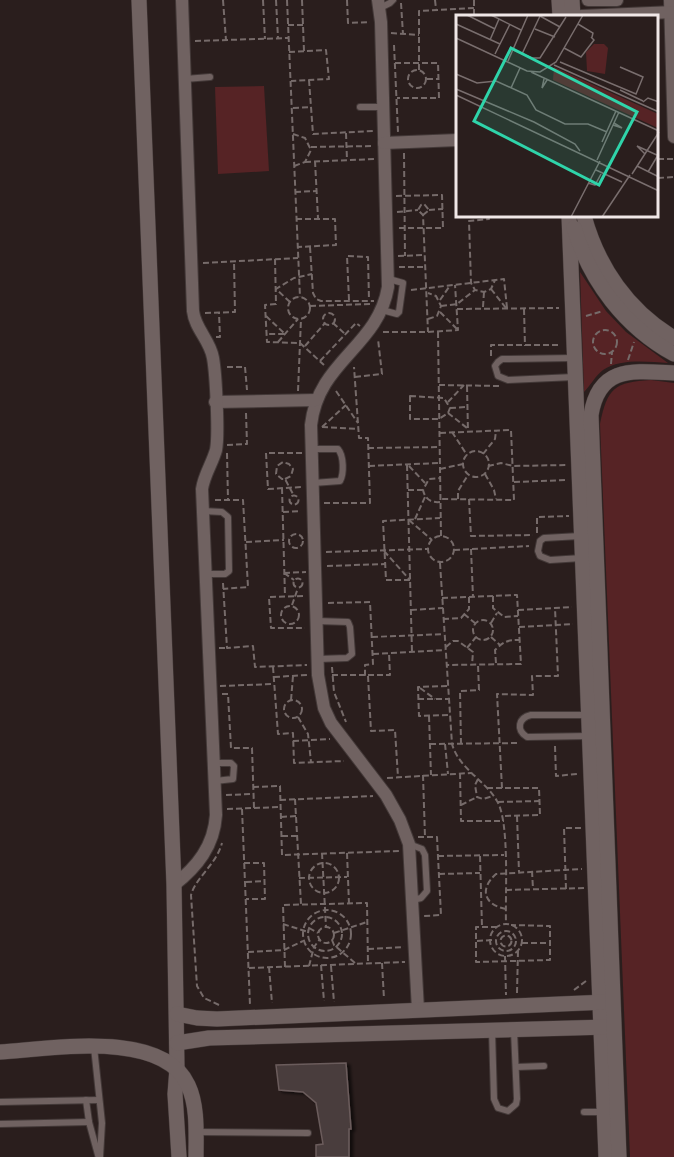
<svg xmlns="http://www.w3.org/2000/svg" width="674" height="1157" viewBox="0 0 674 1157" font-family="'IBM Plex Sans',sans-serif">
	<defs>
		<filter id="shadow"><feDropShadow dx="3.5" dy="2" stdDeviation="1.5" flood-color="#0009"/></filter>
	</defs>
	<rect width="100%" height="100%" fill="#2a1e1d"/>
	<g fill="#562325">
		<polygon points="264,86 269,171 218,174 215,87"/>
		<path d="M580,272L606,311L626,332L668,363C648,362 621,358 603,370C596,375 590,386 584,392Z"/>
		<path d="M651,380L674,383V1157H630L600,424C607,388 615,382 651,380Z"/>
	</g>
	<polygon fill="#4a3d3c" stroke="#6b5c5c" stroke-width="1.5" filter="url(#shadow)" points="346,1063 351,1129 349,1129 349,1157 316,1157 316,1145 323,1144 316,1103 303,1092 279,1090 276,1065"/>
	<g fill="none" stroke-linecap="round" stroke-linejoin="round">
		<defs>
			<g id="lane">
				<polyline points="380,8 390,3 393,0"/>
				<polyline points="185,79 210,77"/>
				<polyline points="360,107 383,107"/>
				<polyline points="382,310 397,314 399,312 403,283 389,279"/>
				<polyline points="573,358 502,359 498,362 495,366 498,376 508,380 574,377"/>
				<path d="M312,449H338C344,456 344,474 340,481L313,483"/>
				<polyline points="203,511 222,512 228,517 229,571 225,574 206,574"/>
				<polyline points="580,536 544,538 540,541 538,551 540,556 550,560 582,558"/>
				<polyline points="317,621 348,622 350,627 352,654 347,658 318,659"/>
				<path d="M588,715H531C518,718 516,730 527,737L589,736"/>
				<polyline points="213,763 231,763 234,766 233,779 215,781"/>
				<polyline points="409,844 422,849 425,855 427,891 421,898 413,900"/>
				<polyline points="492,1031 494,1099 498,1108 508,1111 516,1104 517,1099 514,1031"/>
				<polyline points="94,1047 102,1123 100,1157"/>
				<polyline points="516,1067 544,1066"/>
				<polyline points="86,1100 89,1122 98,1155"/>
				<polyline points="0,1102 99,1100"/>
				<polyline points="584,1112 603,1112"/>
				<polyline points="0,1124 89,1122"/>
				<polyline points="196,1132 308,1133"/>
			</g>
			<g id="street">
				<path d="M378,0L381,22L388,287C378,347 318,361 311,425L318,675L324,708L331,723L386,795L400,820L409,844L418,1010"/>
				<polyline points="588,0 617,0"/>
				<polyline points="670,0 674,137"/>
				<polyline points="581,16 674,12"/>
				<polyline points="384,143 458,140"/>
				<polyline points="215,402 316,400"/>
				<path d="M174,885C197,867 214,846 216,815L202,489C204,475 212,464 216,450C219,435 216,375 213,358C210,340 195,329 193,311L182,0"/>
			</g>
			<g id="secondary">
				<polyline points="139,0 174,885 177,1068 175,1094 179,1157"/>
				<polyline points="559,0 560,16"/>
				<polyline points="572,0 573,16"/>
				<polyline points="569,216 606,1157"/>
				<path d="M584,216C598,267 628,311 674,338"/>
				<path d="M574,228C590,281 625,327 674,354"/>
				<polyline points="177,1014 197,1018 217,1019 607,1002"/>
				<polyline points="177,1043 209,1038 608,1027"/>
				<path d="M0,1052C50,1049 162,1029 188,1085C198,1106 196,1134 196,1157"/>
				<path d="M619,1157L591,415C599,365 634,371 674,373"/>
			</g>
		</defs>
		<use href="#lane" stroke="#433938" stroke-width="8"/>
		<use href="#street" stroke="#433938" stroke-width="14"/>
		<use href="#secondary" stroke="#433938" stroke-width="16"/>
		<g stroke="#766b6a" stroke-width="2" stroke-dasharray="6 3" stroke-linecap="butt">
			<polyline points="223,0 226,40"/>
			<polyline points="263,0 265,39"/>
			<polyline points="276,0 278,38"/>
			<polyline points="287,0 300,297"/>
			<polyline points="302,0 304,51"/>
			<polyline points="347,0 348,23 370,22"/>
			<polyline points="435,0 436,9"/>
			<polyline points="474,0 474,16"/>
			<polyline points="401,3 403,34"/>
			<polyline points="288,25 303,25"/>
			<polyline points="391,33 419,35"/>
			<polyline points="195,41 288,38"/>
			<polyline points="394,45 398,132"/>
			<polyline points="289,52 326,50 329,79 291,81"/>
			<polyline points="395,63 438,63 439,98 397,98"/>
			<circle cx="417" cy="79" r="9"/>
			<polyline points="419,70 419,11 474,8"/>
			<polyline points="427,79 438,79"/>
			<polyline points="309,80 313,134 373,131"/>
			<polyline points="293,108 311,107"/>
			<polyline points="346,133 347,160"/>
			<polyline points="293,134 305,138 311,150 305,162 294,166"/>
			<polyline points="311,147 374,146"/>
			<polyline points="404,153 405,256"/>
			<polyline points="658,159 674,159"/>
			<polyline points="315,161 318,218"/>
			<polyline points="305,162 374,159"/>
			<polyline points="658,178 674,177"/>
			<polyline points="295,192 316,191"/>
			<polyline points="396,196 442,195 443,228 399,228"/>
			<polyline points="429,210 443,209"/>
			<polyline points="397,212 418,210"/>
			<polyline points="423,215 429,210 424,204 421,205 418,210 423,215 428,332"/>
			<polyline points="488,216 489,219 469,221 471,283 475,290 484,292 491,289 495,280"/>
			<polyline points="296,219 335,219 336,245 298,247"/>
			<polyline points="310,247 313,293 316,299 321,301 374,301"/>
			<polyline points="398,256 425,255"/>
			<polyline points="275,259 276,304 265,305 267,342 300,343 324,365"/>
			<polyline points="203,263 298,258"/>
			<polyline points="399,267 425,267"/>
			<polyline points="491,289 506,308"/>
			<polyline points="411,290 504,279 507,308"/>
			<circle cx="299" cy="308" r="11"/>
			<polyline points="349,300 347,256 368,257 369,300"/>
			<polyline points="440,300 449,287"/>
			<polyline points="290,302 276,289 294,278 312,274"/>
			<polyline points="310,306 370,304"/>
			<polyline points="441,306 457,304 475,290"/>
			<polyline points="483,307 484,292"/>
			<polyline points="457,309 559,308"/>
			<polyline points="524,309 525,346"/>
			<polyline points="440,312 457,329"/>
			<polyline points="205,313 235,312 234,261"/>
			<circle cx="329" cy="319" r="6"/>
			<polyline points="266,316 285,334 267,334"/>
			<polyline points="586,316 603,311"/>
			<polyline points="428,319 437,316 441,306 436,296 428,293"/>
			<polyline points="333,323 345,334"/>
			<circle cx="605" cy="342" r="12"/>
			<polyline points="383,332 428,332 458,330 455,285"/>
			<polyline points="438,332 441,536"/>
			<polyline points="216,337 220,337 219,313"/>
			<polyline points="278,342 298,319"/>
			<polyline points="305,346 325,323"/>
			<polyline points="491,356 491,345 561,345"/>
			<polyline points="628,360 634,342"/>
			<polyline points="320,361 356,323 360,326"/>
			<polyline points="611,364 612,352"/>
			<polyline points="227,367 245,367 247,390"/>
			<polyline points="355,377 382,374 378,339"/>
			<polyline points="439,385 499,386"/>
			<polyline points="467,386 468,432"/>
			<polyline points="298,391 301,319"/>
			<polyline points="336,391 358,423"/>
			<polygon points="410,396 444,398 450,408 448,413 439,419 410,419"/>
			<polyline points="448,402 464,385"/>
			<polyline points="450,408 467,407"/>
			<polyline points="448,413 467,428"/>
			<polyline points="322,427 358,429"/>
			<polyline points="322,427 346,405"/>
			<polyline points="452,432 467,455"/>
			<polyline points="440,433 511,430 514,500 441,499"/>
			<polyline points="227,445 247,444 246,413"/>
			<polyline points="368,448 440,447"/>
			<circle cx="476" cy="464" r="13"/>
			<polyline points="227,453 228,500"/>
			<polyline points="302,453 266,453 268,489 302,487"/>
			<polyline points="483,454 495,439 496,431"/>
			<polyline points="407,465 412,652"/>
			<polyline points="369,466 440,463"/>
			<polyline points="409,466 425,483"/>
			<polyline points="488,466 501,463 513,466 566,465"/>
			<polyline points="440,469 463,464"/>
			<polyline points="485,474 494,490 496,499"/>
			<polyline points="285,479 291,476 293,469 289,464 283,462 277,466 276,474 282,479 285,479 294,496"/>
			<polyline points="514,482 568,480"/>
			<polyline points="282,488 285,596"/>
			<polyline points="408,490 423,490"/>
			<circle cx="294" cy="500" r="4.5"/>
			<polyline points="458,499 458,491 468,475"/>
			<polyline points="469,499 471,536 533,535"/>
			<polyline points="215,500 243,500 248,587 223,589"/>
			<path d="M440,502C431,503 425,499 423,490L429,479L440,478"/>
			<polyline points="324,503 370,503 368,438 359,438 354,367"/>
			<polyline points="283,512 301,511"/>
			<polyline points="415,519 425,497"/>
			<polyline points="409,520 432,540"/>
			<polyline points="537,533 537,517 569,516"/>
			<circle cx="296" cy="541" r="7"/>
			<circle cx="441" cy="549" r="13"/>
			<polyline points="246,542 284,540"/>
			<polyline points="471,549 473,597"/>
			<polyline points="454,550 529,546"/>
			<polyline points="384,551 410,580"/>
			<polyline points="326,552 427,549"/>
			<path d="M440,563L452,744C459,769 485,780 497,801C510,822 505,896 506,924"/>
			<polyline points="327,566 385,564"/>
			<polyline points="284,573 306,572"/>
			<polyline points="284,573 294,580"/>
			<circle cx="298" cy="583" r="4.5"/>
			<polyline points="410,580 386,580 383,521 440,518"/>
			<polyline points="223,583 227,648 253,646 255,667 307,665"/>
			<polyline points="303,596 269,597 271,628 305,628"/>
			<polyline points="493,596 493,608 504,617 518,616"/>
			<polyline points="442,598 517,595 521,664 446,665"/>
			<polyline points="328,603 370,602 373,664 365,665 365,676"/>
			<polyline points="292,605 298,588"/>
			<circle cx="290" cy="615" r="9"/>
			<polyline points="411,610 443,608"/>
			<polyline points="518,610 572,607"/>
			<polyline points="464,614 476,624"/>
			<polyline points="443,619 461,618 469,609 469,597"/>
			<circle cx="483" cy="630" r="10"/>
			<polyline points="491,623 497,613"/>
			<polyline points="519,627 573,624"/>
			<polyline points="372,637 444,634"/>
			<polyline points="491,637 500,645"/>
			<polyline points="446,647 453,641 458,641 473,652 472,665"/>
			<polyline points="219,648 227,648"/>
			<polyline points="467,648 476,637"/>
			<polyline points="373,654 445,650"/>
			<path d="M496,663L495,650C504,641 508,640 520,640"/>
			<polyline points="273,667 278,734 293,733 294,763 344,761"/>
			<polyline points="332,667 334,692 346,722"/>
			<polyline points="332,675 390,675 389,653"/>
			<polyline points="368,676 371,731 395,730 398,777"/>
			<polyline points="274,677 307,675"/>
			<polyline points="220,686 274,684"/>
			<polyline points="447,686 418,687 419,716 448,715"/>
			<polyline points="420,688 435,699"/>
			<polyline points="222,694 228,694 231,748 252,748 254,808"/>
			<polyline points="418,699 448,699"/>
			<circle cx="293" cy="709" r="9"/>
			<polyline points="291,700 293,676"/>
			<polyline points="429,716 431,775"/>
			<polyline points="298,717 308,734 311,762"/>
			<polyline points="293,741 330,739"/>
			<polyline points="430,744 520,743"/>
			<polyline points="445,744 448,774"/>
			<polyline points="461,744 460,691 479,690 478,665"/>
			<polyline points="555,746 556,776 577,774"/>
			<polyline points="460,773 461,821 504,821"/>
			<polyline points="423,775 425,837"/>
			<polyline points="387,778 471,773"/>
			<polyline points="478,779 475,785 477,797 483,799 493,796"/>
			<polyline points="253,787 280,786 282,855 399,851"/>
			<polyline points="487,788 539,788 540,815 503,816"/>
			<polyline points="502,788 497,694 533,695 532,676 558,676 555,608"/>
			<polyline points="226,795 253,794"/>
			<polyline points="295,799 301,904"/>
			<polyline points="280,800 373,796"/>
			<polyline points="498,802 540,801"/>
			<polyline points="461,805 477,797"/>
			<polyline points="227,809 281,807"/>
			<polyline points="242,809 250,1005"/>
			<polyline points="517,816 519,872"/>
			<polyline points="281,817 296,816"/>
			<polyline points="282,836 297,836"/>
			<polyline points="418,837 437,837 441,915 424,916"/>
			<polyline points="322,853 326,927"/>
			<polyline points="347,853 349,904"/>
			<polyline points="438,856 504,855"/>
			<polyline points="480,856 482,927"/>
			<polyline points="244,863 264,863 265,899 246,899"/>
			<circle cx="324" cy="878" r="15"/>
			<polyline points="532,871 533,889"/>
			<polyline points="439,874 480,873"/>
			<polyline points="299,878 347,877"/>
			<polyline points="246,882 264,881"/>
			<polyline points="566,889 564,828 582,828"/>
			<polyline points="506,890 584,888"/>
			<path d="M506,909C484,905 479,889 496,874L582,869"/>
			<circle cx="327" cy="934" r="24"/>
			<circle cx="325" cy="934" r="17"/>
			<polyline points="283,924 308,932"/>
			<circle cx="506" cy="940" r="16"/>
			<polyline points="497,927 476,927 476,962 550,960 550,926 511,925"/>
			<circle cx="326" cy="935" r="8"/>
			<polyline points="309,928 318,933"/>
			<circle cx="506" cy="941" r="10"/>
			<polyline points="334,933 367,922"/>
			<circle cx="506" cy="941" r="5.5"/>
			<polyline points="332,940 334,945 355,963"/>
			<polyline points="477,941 492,940"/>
			<polyline points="522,943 549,943"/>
			<polyline points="368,949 404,947"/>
			<polyline points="248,952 284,950 303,941"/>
			<polyline points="505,956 506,995"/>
			<polyline points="382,963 384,999"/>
			<polyline points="321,965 324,1001"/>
			<polyline points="309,966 314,947 320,939"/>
			<polyline points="331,966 334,1002"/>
			<polyline points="269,967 272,1003"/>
			<polyline points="285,967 283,905 367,903 368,963"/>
			<polyline points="249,968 405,962"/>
			<polyline points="574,990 586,981"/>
			<polyline points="517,993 518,951"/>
			<path d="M219,1005L204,998L197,986L191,895C196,877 216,865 222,843"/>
		</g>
		<use href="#lane" stroke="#706261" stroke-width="6"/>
		<use href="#street" stroke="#706261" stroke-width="12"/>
		<use href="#secondary" stroke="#706261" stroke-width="15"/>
	</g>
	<g transform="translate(456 15)">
		<rect width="202" height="202" fill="#2a1e1d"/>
		<path d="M138,29H148L152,33L149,59L131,56L130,37ZM98,52L202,99V113L97,65Z" fill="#562325"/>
		<path fill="none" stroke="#796e6e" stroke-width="1.5" d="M11,0L39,14M35,0L65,15M84,1L104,12M0,9L44,29M122,9L137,18L136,22M79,14L99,22M0,23L71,56L84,57L100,47L127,0M34,25L43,4M108,33L125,42L138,25L135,22M55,34L76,43H84L110,2M39,39L54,9M66,39L84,1M52,46L72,0M104,47L180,79L187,62L164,52M98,50L203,97M75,57L203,116M0,59L21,68L40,66L71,80L80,95L109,109H132L151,117M88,64L86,73L91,65M55,73L64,53M0,74L78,107L119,129L124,136M164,75L187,86M0,80L203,176M187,87L192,83L203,87M157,110L166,113L158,108M146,127L160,96M189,139L181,131L203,141M141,145L163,97M181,151L203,162M140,155L166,167M192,157L202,140M176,159L203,117M132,168L139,170L145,159M115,202L144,146M146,202L174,160"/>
		<path fill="#2fd4aa" fill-opacity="0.15" stroke="#2fd4aa" stroke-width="3" d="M55,33L181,97L143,170L18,106Z"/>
		<rect width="202" height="202" fill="none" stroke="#f0e7e7" stroke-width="3"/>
	</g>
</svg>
